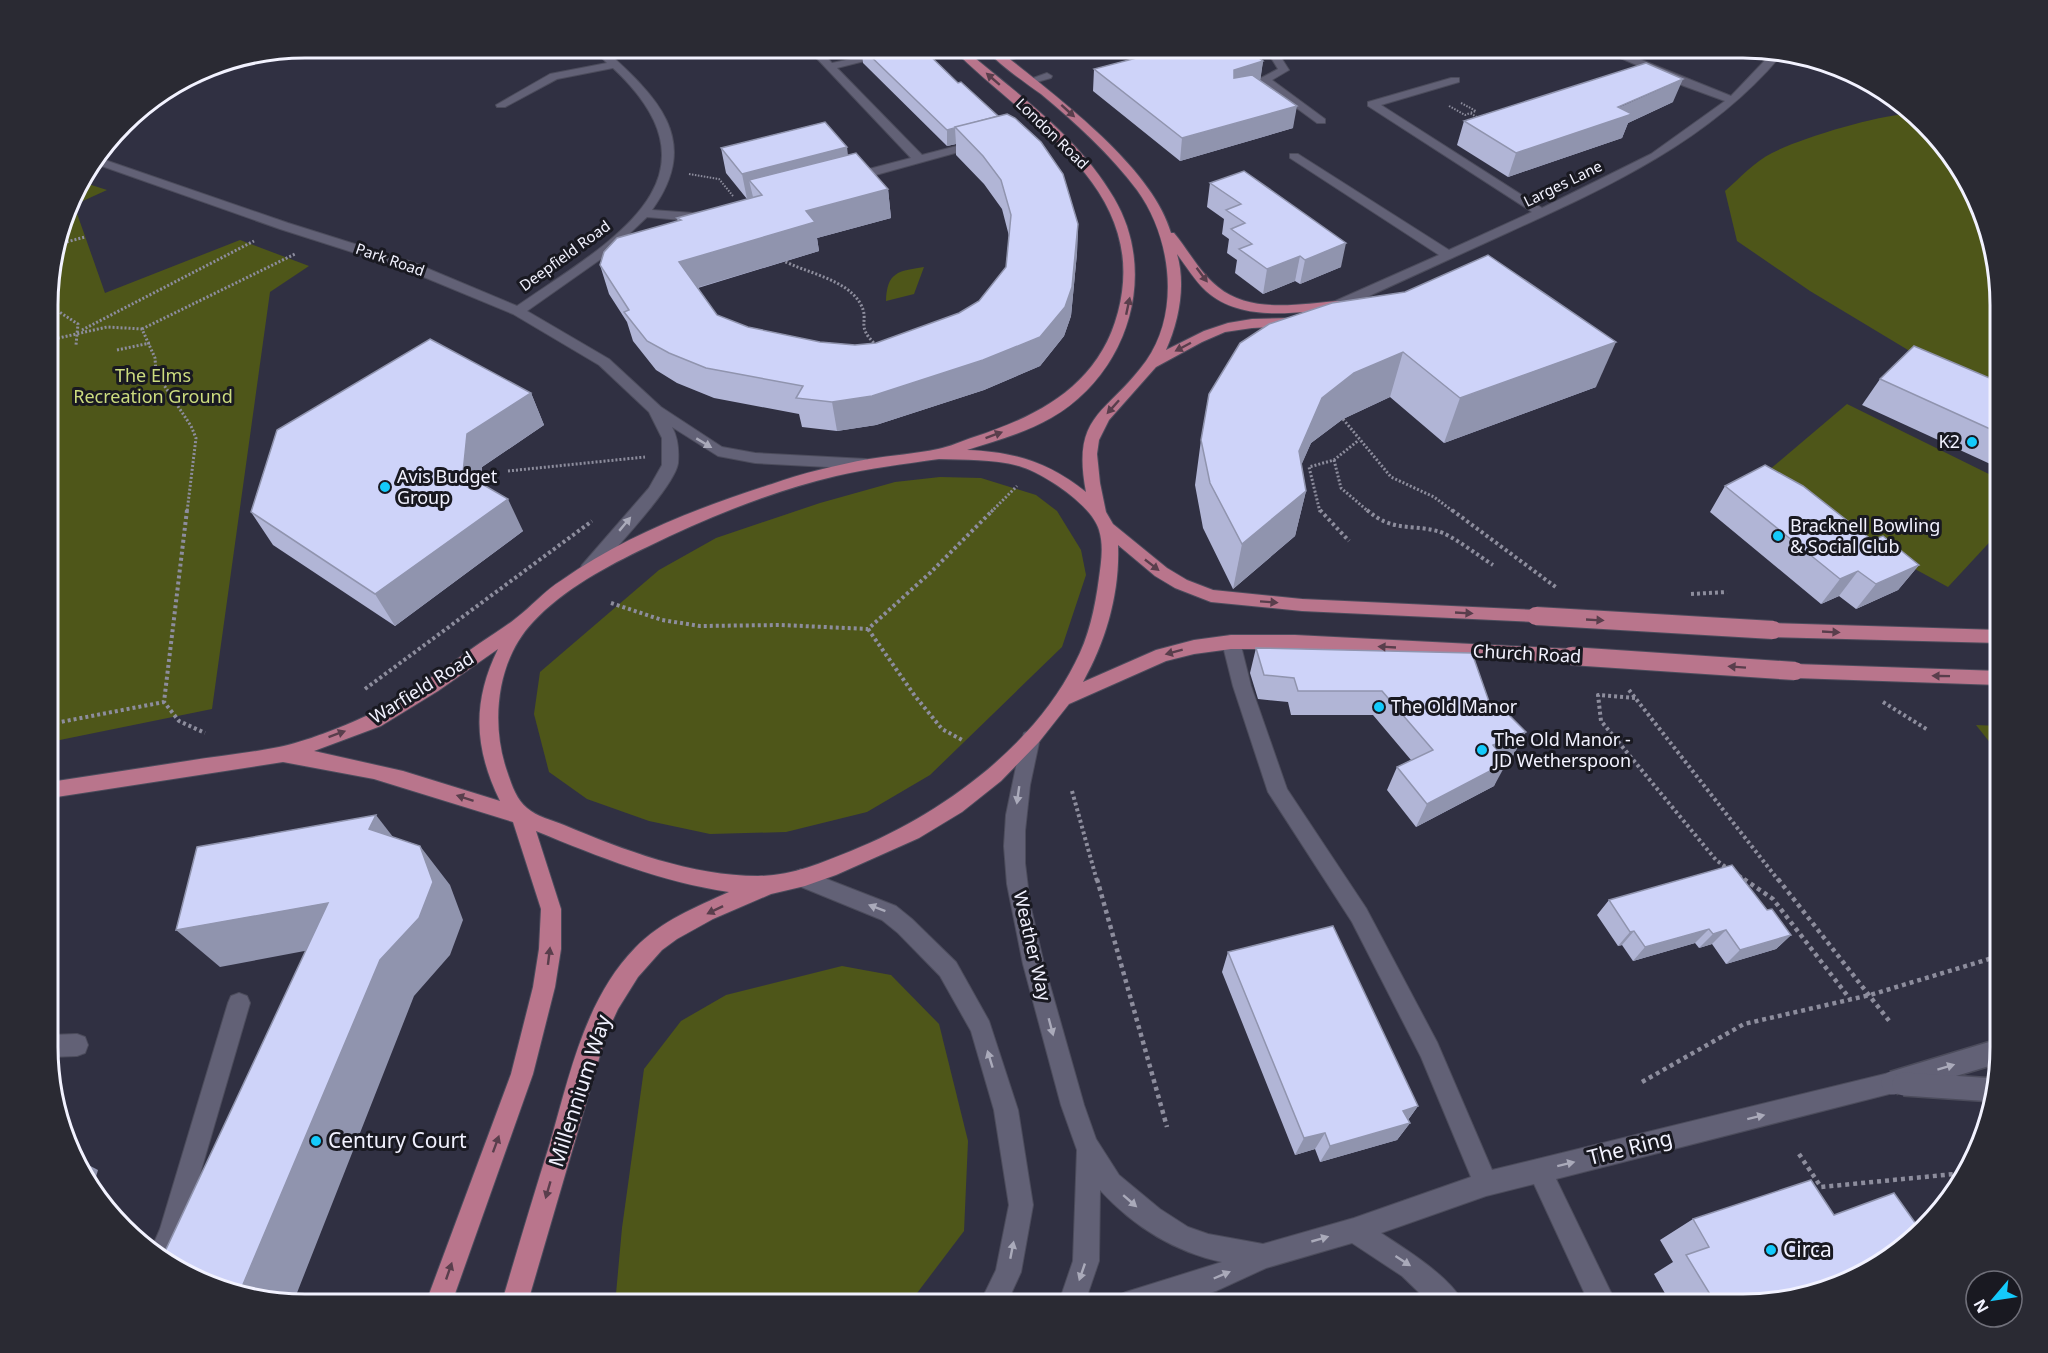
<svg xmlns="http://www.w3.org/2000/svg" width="2048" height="1353" viewBox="0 0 2048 1353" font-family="'Noto Sans',sans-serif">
	<rect width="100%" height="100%" fill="#303042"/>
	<g fill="#4e5619">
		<path d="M1907,114L1966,177L1999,289V384L1908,350L1810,291L1737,241L1725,191C1739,179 1755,161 1772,153C1801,138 1875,116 1907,114Z"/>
		<polygon points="82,182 107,190 74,205 105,293 240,240 309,266 270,292 212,709 50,742 50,272 75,191"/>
		<path d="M924,267L914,294L886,301C887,272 898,271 924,267Z"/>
		<polygon points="1847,404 1999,479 1999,532 1948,587 1755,482"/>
		<polygon points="940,477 981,478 1036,495 1057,511 1081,550 1086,575 1062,647 930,775 867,812 786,832 710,834 649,821 587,799 549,772 534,714 540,672 659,570 716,538 820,503 895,482"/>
		<polygon points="1976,725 1999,726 1999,754"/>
		<polygon points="842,966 891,975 939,1024 968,1141 964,1231 908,1305 615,1305 622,1228 644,1069 681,1021 726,995"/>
	</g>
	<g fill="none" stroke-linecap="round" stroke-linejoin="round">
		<defs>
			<g id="minor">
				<path d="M592,48H603C656,96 703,139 652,210L693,213L707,211L713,215L711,218L693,221L647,217L608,254L527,311L609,359L661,407L722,447L755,453L866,459L874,464L866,469L755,463L718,456L672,427C678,438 679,450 678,463C675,486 612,552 594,573H582L580,569L582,565L649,488L662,465V438L649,412L599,365L513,314L402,268L280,229L96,164L102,159L288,223L412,262L517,306C606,244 733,180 613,68L557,79L505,107H497L496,105L550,74L607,63Z"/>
				<polygon points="807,48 818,48 832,63 888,51 888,55 837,68 922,155 980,140 986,143 984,145 854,181 846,181 846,175 911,158"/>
				<polygon points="1265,48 1275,48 1289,70 1272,80 1325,119 1325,123 1317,123 1261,82 1261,78 1278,69"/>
				<path d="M1598,48H1612L1731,96L1772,53L1782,54C1711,140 1608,187 1509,232C1454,257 1398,283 1343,308H1333L1331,305L1333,302L1439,255L1290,158V154H1298L1449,250L1532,212L1368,106V102L1451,78H1459V82L1381,105L1542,208L1651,154L1725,101L1684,86Z"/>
				<polygon points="1019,51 1023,52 1023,56 1002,62 997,59"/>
				<polygon points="1047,73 1052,76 1051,78 1030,84 1025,81"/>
				<polygon points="194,76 204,78 205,80 200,83 187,80"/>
				<path d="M1231,635L1237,637L1240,642L1251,686L1287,789L1366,908L1437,1042L1492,1170L1893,1072L1901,1075L1904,1083L1901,1091L1556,1179L1617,1305H1590L1534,1184L1486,1196L1381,1233C1405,1249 1453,1278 1464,1305H1432L1402,1276L1352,1243L1266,1268L1216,1291L1170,1305H1113L1117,1296L1126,1292L1222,1262C1175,1252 1133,1226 1100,1190L1099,1261L1084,1305H1058L1073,1261L1077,1150L1061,1105L1023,964L1007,884L1004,846L1006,815L1022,738L1024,733L1031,730L1038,733L1040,738L1030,785L1025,831V863L1030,904L1044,964L1084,1105L1096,1139L1119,1175L1160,1209L1188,1227L1208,1234L1263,1244L1354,1218L1471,1177L1421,1057L1352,922L1268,792L1233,686L1222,642L1225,637Z"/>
				<polygon points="801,869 896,906 912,919 956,962 989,1021 1018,1110 1033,1205 1021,1272 1006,1305 979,1305 996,1270 1009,1205 994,1110 971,1031 940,976 898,933 882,920 794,884 791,878 794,872"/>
				<polygon points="239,993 247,996 250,1003 184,1229 170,1265 162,1261 151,1250 160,1229 228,1003 231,996"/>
				<polygon points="77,1034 85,1037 88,1045 85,1053 77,1056 50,1057 50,1035"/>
			</g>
			<g id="major">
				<path d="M952,48H963C1016,93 1078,136 1114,198C1159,274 1128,374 1051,418C1025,433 995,441 967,450C1015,452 1048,462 1086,492C1071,413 1107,415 1146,361C1181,311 1171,237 1137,190C1110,154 1076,123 1041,94C1022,80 1000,66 985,48H996C1050,92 1152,165 1171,233H1174C1189,251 1200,273 1218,287C1251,314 1299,304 1338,301L1345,305L1338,309C1295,312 1242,323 1206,291C1195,281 1186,266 1177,254C1186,285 1179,321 1166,350L1204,331L1228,323L1252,319L1292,318L1299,322L1292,326L1252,328L1225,332L1202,342L1156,367L1109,420L1099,440L1097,454L1100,483L1106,512L1113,524L1167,568L1187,580L1213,590L1302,599L1536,610L1542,611L1545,616L1542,621L1536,622L1302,611L1211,602L1175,588L1155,576L1118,545C1120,593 1106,641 1083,682L1156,650L1194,640L1231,635H1295L1571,649L1577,651L1580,656L1577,661L1571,663L1295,649H1231L1194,654L1166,661L1069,704L1039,742L1001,781L962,812L919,838L836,875L805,886L771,894L713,919L677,939L662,950L638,977L618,1009L606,1035L527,1305H501C517,1251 533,1197 550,1143C569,1077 585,999 635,948C661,921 696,907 729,892C662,882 599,857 536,831L561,909V949L555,987L533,1074L451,1305H425L511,1074L533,987L539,949L541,909L513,822L374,779L283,762L50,798V782C96,775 142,768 187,761C218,756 249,753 279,747C304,742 343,727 366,716C403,699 437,673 470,650C485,639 501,630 515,619C531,607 544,591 562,580C624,536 700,507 772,484C803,473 836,465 869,459C892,455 915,454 938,449C949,447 962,441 974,437C1039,416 1099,385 1118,312C1151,186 1025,123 952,48ZM939,459C965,460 994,459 1019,466C1043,473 1092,505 1099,530C1104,546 1101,563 1099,578C1095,608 1089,637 1075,663C1032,749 938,816 851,851C821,863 791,876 758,876C692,876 623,850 564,825C552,820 537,817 527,808C517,800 512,786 508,774C490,725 496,661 533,622C564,589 607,566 647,547C708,517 770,492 836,476C870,468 904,464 939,459ZM498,649C472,702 474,748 500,801L403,771L314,751L381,726L438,691Z"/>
				<polygon points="1773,623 1999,630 1999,643 1773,637 1767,635 1764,630 1767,625"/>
				<polygon points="1795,664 1999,671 1999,685 1795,678 1789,676 1786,671 1789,666"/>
			</g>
		</defs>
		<use href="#minor" stroke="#4c4c5c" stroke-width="2"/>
		<use href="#major" stroke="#4c4c5c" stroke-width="2"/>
		<g stroke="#8d8d9d" stroke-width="2" stroke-dasharray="1.5 1.5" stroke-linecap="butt">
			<polyline points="1461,103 1476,111 1470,113 1480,119"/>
			<polyline points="1449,106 1465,115 1470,113"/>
			<polyline points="689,174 719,179 733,196"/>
		</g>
		<g stroke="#8d8d9d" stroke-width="3" stroke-dasharray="2 2" stroke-linecap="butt">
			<polyline points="59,244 85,237"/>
			<path d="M782,260C806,273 846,279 860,303C871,322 854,324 876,345"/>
			<polyline points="50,306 78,324 76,345"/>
			<polyline points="142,329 295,254"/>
			<polyline points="82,330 254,241"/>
			<polyline points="50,340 107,327 142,329 155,358 156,373 191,426 196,438 187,512"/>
			<polyline points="117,350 150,343"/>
			<polyline points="1343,419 1391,477 1434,497 1454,512"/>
			<polyline points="1334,460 1341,488 1369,512"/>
			<polyline points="508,471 645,457"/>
			<polyline points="991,512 1017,486"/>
			<polyline points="1320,512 1309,467 1334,460 1359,440"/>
		</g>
		<g stroke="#8d8d9d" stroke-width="4" stroke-dasharray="3 3" stroke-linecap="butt">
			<polyline points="187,510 164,702 179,721 205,733"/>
			<polyline points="1320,510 1349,541"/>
			<path d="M1367,510C1392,532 1410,524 1437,531C1451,534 1480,557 1493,565"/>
			<polyline points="1452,510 1557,588"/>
			<polyline points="1691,594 1727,592"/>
			<polyline points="611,603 662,620 700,626 781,625 868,629 930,573 993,510"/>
			<polyline points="868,629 915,696 942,729 964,741"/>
			<polyline points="365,689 592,521"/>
			<polyline points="1629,690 1779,881"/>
			<polyline points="1635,698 1598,695 1601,721 1716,860 1730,870"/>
			<polyline points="1883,702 1928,730"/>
			<polyline points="50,724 164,702"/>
			<polyline points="1072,791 1097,881"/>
			<polyline points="1739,876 1746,881"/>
		</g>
		<g stroke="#8d8d9d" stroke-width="4.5" stroke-dasharray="4 4" stroke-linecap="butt">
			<polyline points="1097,879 1167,1127"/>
			<polyline points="1744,879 1773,899 1850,999"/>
			<polyline points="1778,879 1890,1022"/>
			<polyline points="1642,1082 1744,1024 1870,995 1999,956"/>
			<polyline points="1799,1154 1821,1187 1965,1173"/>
		</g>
		<use href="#minor" fill="#626176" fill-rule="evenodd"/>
		<use href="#major" fill="#b9758c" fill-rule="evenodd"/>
		<defs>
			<g id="minor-bridge">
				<polyline points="1893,1083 1999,1051"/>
				<polyline points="1904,1084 1994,1090"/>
			</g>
			<g id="major-bridge">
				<polyline points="1536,616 1773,630"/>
				<polyline points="1571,656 1795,671"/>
			</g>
		</defs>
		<use href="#minor-bridge" stroke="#4c4c5c" stroke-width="26" stroke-linecap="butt"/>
		<use href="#major-bridge" stroke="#4c4c5c" stroke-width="20" stroke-linecap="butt"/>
		<use href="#minor-bridge" stroke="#626176" stroke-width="23"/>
		<use href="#major-bridge" stroke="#b9758c" stroke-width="18"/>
	</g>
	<g fill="#b1b5d6">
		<polygon points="845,48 922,48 1078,224 1077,253 1071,316 1064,336 1040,366 984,390 876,425 837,431 802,427 799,414 714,398 677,383 656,370 633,341 627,322 609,294 600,265 678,221 677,218 753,198 747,199 726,173 721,148 848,155 888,189 891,218 817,238 819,251 698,288 717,315 748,327 820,342 855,345 876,343 959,313 979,301 1006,267 1009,236 1002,209 984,184 956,155 956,144 947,146 863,63 862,52 851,54"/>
		<polygon points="1308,48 1361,48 1360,55 1313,57"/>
		<polygon points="1263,61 1260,80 1293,128 1180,161 1093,91 1094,69"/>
		<polygon points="1673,102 1628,123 1622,138 1508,177 1457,145 1464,121"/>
		<polygon points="1210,183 1341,267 1300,284 1295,281 1263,294 1235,273 1237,260 1227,253 1229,239 1222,234 1224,219 1207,207"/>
		<polygon points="1269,324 1596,387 1444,443 1390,397 1343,419 1311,443 1301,465 1306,491 1295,536 1233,589 1203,528 1195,485 1201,440"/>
		<polygon points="1880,379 1999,382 1999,468 1862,405"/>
		<polygon points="531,393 544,425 482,467 481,483 523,531 395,626 273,545 251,512"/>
		<polygon points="1725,486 1872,540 1919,565 1898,590 1856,609 1839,596 1821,604 1710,512"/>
		<polygon points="1256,648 1492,710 1513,756 1505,759 1494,786 1416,827 1387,790 1397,767 1411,760 1373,715 1291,715 1288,702 1258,699 1250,673"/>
		<polygon points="1609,900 1767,910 1791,935 1776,949 1726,964 1712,944 1699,948 1695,943 1633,961 1622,945 1618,946 1597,915"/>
		<polygon points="1228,952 1418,1106 1408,1120 1410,1123 1397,1140 1320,1162 1315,1149 1295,1155 1222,972"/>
		<polygon points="1834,1215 1916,1224 1759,1304 1671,1304 1654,1274 1673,1262 1660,1240 1693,1219"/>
	</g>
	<g fill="#9094ae">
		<polygon points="851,48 861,48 862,52 851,54"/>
		<polygon points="1263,61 1260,83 1231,92 1234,70"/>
		<polygon points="1683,79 1673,102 1628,123 1622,138 1508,177 1516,153"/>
		<polygon points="1297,106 1293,128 1180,161 1182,138"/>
		<polygon points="955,128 956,144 947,146 947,130"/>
		<polygon points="847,147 850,172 749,180 753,197 747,199 742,174"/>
		<polygon points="888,189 891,218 817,238 819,251 686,291 679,262 806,211"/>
		<polygon points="1078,224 1077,253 1071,316 1064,336 1040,366 984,390 876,425 837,431 832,402 872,396"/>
		<polygon points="1346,243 1341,267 1300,284 1305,260"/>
		<polygon points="1300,256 1295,281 1263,294 1267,269"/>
		<polygon points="1616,342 1596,387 1444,443 1460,398"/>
		<polygon points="1403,352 1390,397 1343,419 1311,443 1288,496 1299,451 1322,398 1354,373"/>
		<polygon points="531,393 544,425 482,467 479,506 463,473 467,434"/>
		<polygon points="1306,491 1295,536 1233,589 1242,544"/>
		<polygon points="508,499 523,531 395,626 375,594"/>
		<polygon points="1919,565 1898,590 1856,609 1876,584"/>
		<polygon points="1858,571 1839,596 1821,604 1840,579"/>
		<polygon points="1526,732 1513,756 1481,769 1493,745"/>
		<polygon points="1507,762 1494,786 1416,827 1427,804"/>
		<polygon points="376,815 407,855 369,829"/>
		<polygon points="420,846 450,885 463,920 450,955 414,996 293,1303 239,1294"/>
		<polygon points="328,903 363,940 220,967 176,930"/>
		<polygon points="1709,929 1695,943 1633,961 1645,947"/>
		<polygon points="1726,930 1712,944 1699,948 1713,934"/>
		<polygon points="1634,931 1622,945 1618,946 1630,932"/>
		<polygon points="1791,935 1776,949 1726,964 1740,950"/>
		<polygon points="1418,1106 1405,1124 1403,1111"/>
		<polygon points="1410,1123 1397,1140 1320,1162 1330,1146"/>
		<polygon points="1325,1133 1315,1149 1295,1155 1304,1138"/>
		<polygon points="77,1159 98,1170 93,1187 83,1176"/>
	</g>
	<g fill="#ced3f9" stroke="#9094ae" stroke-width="1.5">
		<polygon points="862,48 922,48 958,83 961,82 998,116 947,130"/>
		<polygon points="1175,48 1245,48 1263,61 1234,70 1234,78 1252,75 1297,106 1182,138 1094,69"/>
		<polygon points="1646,63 1683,79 1618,107 1632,114 1516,153 1464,121"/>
		<polygon points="1007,114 1015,118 1041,142 1063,174 1078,224 1072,287 1065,307 1040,337 983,360 872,396 832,402 796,398 803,386 706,368 669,353 647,341 624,312 629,310 600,265 604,252 617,238 681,220 677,218 762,195 749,180 856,153 888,189 806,211 815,222 679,262 717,315 748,327 820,342 855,345 876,343 959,313 979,301 1006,267 1011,215 1001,180 983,156 955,127"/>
		<polygon points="825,122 847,147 742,174 721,148"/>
		<polygon points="1244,171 1346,243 1305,260 1300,256 1267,269 1239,249 1252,244 1231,229 1245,223 1226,210 1241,204 1210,183"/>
		<polygon points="1488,255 1616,342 1460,398 1403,352 1354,373 1322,398 1299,451 1306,491 1242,544 1210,483 1201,440 1209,394 1240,343 1269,324 1332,303 1405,292"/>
		<polygon points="430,339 531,393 467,434 463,473 508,499 375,594 251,512 277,430"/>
		<polygon points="1914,346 1999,382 1999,433 1880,379"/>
		<polygon points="1765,465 1803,486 1872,540 1883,536 1919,565 1876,584 1858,571 1840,579 1725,486"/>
		<polygon points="1256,648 1472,653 1492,710 1500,706 1526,732 1493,745 1507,762 1427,804 1397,767 1433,750 1382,691 1298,691 1294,678 1264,675"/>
		<polygon points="376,815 369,829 420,846 433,882 419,918 380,960 239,1294 223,1291 161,1260 328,903 176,930 197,847"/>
		<polygon points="1732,865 1767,910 1772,909 1791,935 1740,950 1726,930 1713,934 1709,929 1645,947 1634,931 1630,932 1609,900"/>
		<polygon points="1333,926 1418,1106 1403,1111 1410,1123 1330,1146 1325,1133 1304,1138 1228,952"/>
		<polygon points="1811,1180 1834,1215 1894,1193 1916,1224 1924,1221 1871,1271 1759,1304 1716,1304 1686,1255 1709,1247 1693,1219"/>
	</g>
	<defs><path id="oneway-solid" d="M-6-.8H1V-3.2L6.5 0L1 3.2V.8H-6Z" transform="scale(1.5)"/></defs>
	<g fill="#593e4c">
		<use href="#oneway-solid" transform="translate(993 79) rotate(-139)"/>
		<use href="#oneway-solid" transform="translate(1068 111) rotate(42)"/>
		<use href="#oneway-solid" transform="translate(1202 275) rotate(53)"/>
		<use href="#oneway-solid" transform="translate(1128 306) rotate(-78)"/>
		<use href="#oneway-solid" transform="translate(1183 347) rotate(152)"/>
		<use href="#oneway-solid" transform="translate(1113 407) rotate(132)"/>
		<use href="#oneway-solid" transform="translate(994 435) rotate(-20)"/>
		<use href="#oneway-solid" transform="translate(1152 565) rotate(38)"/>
		<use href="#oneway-solid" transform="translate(1269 602) rotate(4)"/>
		<use href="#oneway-solid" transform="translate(1464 613) rotate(3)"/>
		<use href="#oneway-solid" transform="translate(1595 620) rotate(3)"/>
		<use href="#oneway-solid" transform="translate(1831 632) rotate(3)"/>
		<use href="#oneway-solid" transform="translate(1387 647) rotate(-177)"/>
		<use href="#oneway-solid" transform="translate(1174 652) rotate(165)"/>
		<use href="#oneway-solid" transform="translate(1737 667) rotate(-176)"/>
		<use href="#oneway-solid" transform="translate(1941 676) rotate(-179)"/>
		<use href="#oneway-solid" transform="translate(337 734) rotate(-20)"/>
		<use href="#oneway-solid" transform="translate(465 798) rotate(-162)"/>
		<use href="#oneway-solid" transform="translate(715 910) rotate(154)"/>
		<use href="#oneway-solid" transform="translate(549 956) rotate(-83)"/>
		<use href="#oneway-solid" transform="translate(496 1144) rotate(-70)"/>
		<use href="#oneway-solid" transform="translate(548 1190) rotate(106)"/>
		<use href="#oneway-solid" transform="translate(449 1271) rotate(-71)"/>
	</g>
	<g fill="#aaaaba">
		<use href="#oneway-solid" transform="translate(704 443) rotate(31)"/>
		<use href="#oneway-solid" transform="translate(625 524) rotate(-50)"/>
		<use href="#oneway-solid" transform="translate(1018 795) rotate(98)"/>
		<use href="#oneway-solid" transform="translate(877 908) rotate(-159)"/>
		<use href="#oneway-solid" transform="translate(1051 1027) rotate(75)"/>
		<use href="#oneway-solid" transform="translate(990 1059) rotate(-107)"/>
		<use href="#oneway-solid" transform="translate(1946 1067) rotate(-17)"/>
		<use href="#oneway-solid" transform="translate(1756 1117) rotate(-14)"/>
		<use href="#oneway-solid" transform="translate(1566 1164) rotate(-14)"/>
		<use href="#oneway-solid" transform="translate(1130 1201) rotate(41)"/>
		<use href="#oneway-solid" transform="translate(1320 1239) rotate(-16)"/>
		<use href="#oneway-solid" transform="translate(1012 1250) rotate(-79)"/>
		<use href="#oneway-solid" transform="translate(1403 1261) rotate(33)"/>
		<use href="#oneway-solid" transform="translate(1082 1272) rotate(109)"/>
		<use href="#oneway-solid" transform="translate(1222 1275) rotate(-23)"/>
	</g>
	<g fill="#14cafb" stroke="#191921" stroke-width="2">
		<circle cx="1972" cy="442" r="6"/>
		<circle cx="385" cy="487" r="6"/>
		<circle cx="1778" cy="536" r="6"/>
		<circle cx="1379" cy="707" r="6"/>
		<circle cx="1482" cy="750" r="6"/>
		<circle cx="316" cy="1141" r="6"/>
		<circle cx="1771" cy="1250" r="6"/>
	</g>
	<g text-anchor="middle" stroke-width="6" stroke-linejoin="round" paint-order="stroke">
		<g font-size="15" fill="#f2f2ff" stroke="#191921">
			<text transform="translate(1052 134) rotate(44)" y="5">London Road</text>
			<text transform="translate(1563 184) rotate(-26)" y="5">Larges Lane</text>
			<text transform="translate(565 256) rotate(-36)" y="5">Deepfield Road</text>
			<text transform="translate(390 260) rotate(19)" y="5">Park Road</text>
		</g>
		<g font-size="18" fill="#ccdc7f" stroke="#191921">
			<text x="153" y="382">The Elms<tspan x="153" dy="21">Recreation Ground</tspan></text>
		</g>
		<g font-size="18" fill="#f2f2ff" stroke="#191921" text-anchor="start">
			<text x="1960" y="448" text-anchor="end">K2</text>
			<text x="397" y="483">Avis Budget<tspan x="397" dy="21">Group</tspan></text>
			<text x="1790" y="532">Bracknell Bowling<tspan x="1790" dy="21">&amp; Social Club</tspan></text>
			<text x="1391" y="713">The Old Manor</text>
			<text x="1494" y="746">The Old Manor -<tspan x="1494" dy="21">JD Wetherspoon</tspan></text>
		</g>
		<g font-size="18" fill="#f2f2ff" stroke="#191921">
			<text transform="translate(1527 654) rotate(3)" y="6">Church Road</text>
			<text transform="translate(422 688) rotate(-32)" y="6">Warfield Road</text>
			<text transform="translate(1032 946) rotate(77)" y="6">Weather Way</text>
		</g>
		<g font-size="21" fill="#f2f2ff" stroke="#191921">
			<text transform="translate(580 1091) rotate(-72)" y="7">Millennium Way</text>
			<text transform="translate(1630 1148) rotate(-14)" y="7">The Ring</text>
		</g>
		<g font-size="21" fill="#f2f2ff" stroke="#191921" text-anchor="start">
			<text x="328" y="1148">Century Court</text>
			<text x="1783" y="1257">Circa</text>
		</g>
	</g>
	<path d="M0 0H2048V1353H0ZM305 58H1743A247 247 0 0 1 1990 305V1047A247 247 0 0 1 1743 1294H305A247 247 0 0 1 58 1047V305A247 247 0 0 1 305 58Z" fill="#2a2a33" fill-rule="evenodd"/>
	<path fill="none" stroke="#f2f2ff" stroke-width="3" d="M305 58H1743A247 247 0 0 1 1990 305V1047A247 247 0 0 1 1743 1294H305A247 247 0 0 1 58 1047V305A247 247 0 0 1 305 58Z"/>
	<g transform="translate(1994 1299) rotate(241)"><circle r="28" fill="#191921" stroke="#70707a" stroke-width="1.5"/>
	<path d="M0-4.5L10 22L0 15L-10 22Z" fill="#14cafb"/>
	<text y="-9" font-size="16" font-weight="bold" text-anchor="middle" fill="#f2f2ff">N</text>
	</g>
</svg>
